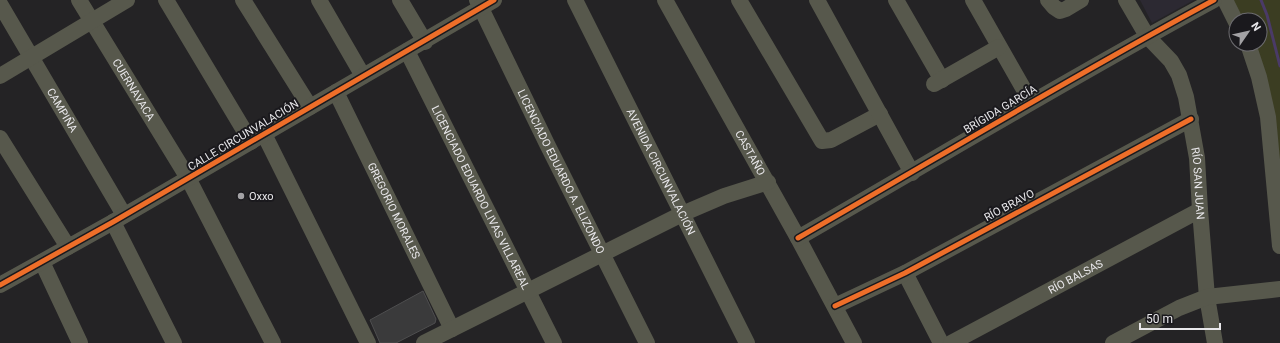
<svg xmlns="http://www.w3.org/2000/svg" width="1280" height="343" viewBox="0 0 1280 343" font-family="Roboto,sans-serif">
	<rect width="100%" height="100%" fill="#242325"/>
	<polygon fill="#2c2932" points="1140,0 1194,0 1152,23"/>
	<polygon fill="#3b3d22" points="1225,0 1280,0 1280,246 1273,160 1248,44 1260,44 1260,20 1236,20"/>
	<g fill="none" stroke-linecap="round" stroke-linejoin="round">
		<polyline stroke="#4a3a67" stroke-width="3" points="1261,0 1267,15 1280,66"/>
	</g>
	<polygon fill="#3a3a3b" stroke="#4e4e4f" points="423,291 436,319 435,323 396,343 380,343 370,320"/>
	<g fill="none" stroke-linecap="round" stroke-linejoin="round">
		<g stroke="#57584c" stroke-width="16">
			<path id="s1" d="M79,0L188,178L273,343"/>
			<polyline points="166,0 251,142"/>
			<polyline points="243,0 310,107"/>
			<polyline points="319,0 363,76"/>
			<polyline points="400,0 425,42"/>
			<path id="s2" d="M477,0L547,144L647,343"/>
			<path id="s3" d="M575,0L747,343"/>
			<path id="s4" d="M665,0L798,238L854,343"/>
			<polyline points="739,0 822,141 831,140 880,114"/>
			<polyline points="817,0 912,173"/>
			<polyline points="896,0 942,80"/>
			<polyline points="973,0 1031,102"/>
			<polyline points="1048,0 1054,7 1060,11 1066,9 1081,0"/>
			<path id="s5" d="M1126,0L1147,36L1171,61L1179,75L1186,97L1197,158L1200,210L1207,297L1215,343"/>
			<polyline points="1225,0 1236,22"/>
			<path id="s6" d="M0,4L124,215"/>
			<polyline points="1248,44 1259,77 1268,117 1280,246"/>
			<path id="s7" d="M407,51L554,343"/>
			<polyline points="0,76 127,0"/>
			<polyline points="934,84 999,47"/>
			<path id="s8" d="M336,92L452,329"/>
			<polyline points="264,134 368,343"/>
			<polyline points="0,138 68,247"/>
			<polyline points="113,222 174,343"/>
			<path d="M798,238C937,158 1073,76 1214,0"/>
			<polyline points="42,262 80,343"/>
			<polyline points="905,273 941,343"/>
			<polyline points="0,285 113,222 494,0"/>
			<polyline points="835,306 905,273 1191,119"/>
			<polyline points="424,343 682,214 724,196 768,182"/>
			<path id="s9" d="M951,343L1200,210"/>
			<polyline points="1113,343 1179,308 1207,297 1280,289"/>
		</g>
		<defs>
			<g id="cycleway">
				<path d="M798,238C937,158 1073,76 1214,0"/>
				<polyline points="0,285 113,222 494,0"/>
				<polyline points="835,306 905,273 1191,119"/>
			</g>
		</defs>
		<use href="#cycleway" stroke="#1a191d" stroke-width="8"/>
		<use href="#cycleway" stroke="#ee6e29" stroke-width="5"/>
	</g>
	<circle fill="#a3a2a5" stroke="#1a191d" stroke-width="1.5" cx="241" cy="196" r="4"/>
	<g text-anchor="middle" stroke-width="4" stroke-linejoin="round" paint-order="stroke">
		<g font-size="11" fill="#e8e7ea" stroke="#1a191d">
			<text dy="4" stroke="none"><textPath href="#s1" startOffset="105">CUERNAVACA</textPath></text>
			<text transform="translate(1000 109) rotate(-31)" y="4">BRÍGIDA GARCÍA</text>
			<text dy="4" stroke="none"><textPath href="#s6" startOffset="123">CAMPIÑA</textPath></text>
			<text transform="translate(243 135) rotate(-31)" y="4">CALLE CIRCUNVALACIÓN</text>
			<text dy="4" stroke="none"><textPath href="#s4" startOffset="175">CASTAÑO</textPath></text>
			<text dy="4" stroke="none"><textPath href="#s2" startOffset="191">LICENCIADO EDUARDO A. ELIZONDO</textPath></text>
			<text dy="4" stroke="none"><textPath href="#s3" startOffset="192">AVENIDA CIRCUNVALACIÓN</textPath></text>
			<text dy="4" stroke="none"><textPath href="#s5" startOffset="203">RÍO SAN JUAN</textPath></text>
			<text dy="4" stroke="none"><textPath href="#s7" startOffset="164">LICENCIADO EDUARDO LIVAS VILLAREAL</textPath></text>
			<text transform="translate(1009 205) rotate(-28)" y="4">RÍO BRAVO</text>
			<text dy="4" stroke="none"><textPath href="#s8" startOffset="132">GREGORIO MORALES</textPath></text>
			<text dy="4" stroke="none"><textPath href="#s9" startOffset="141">RÍO BALSAS</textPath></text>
		</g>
		<g font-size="11" fill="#e8e7ea" stroke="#1a191d" text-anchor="start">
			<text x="249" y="200">Oxxo</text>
		</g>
	</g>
	<g transform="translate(1248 32) rotate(56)"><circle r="19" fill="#1a191d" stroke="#6c6b6f"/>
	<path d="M0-3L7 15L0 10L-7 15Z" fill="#a3a2a5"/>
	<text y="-6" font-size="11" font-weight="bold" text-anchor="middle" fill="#e8e7ea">N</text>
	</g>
	<path d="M1140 323v6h80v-6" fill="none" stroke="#e8e7ea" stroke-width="2"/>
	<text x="1146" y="323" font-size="12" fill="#e8e7ea" stroke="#1a191d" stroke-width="3" paint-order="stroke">50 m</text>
</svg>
